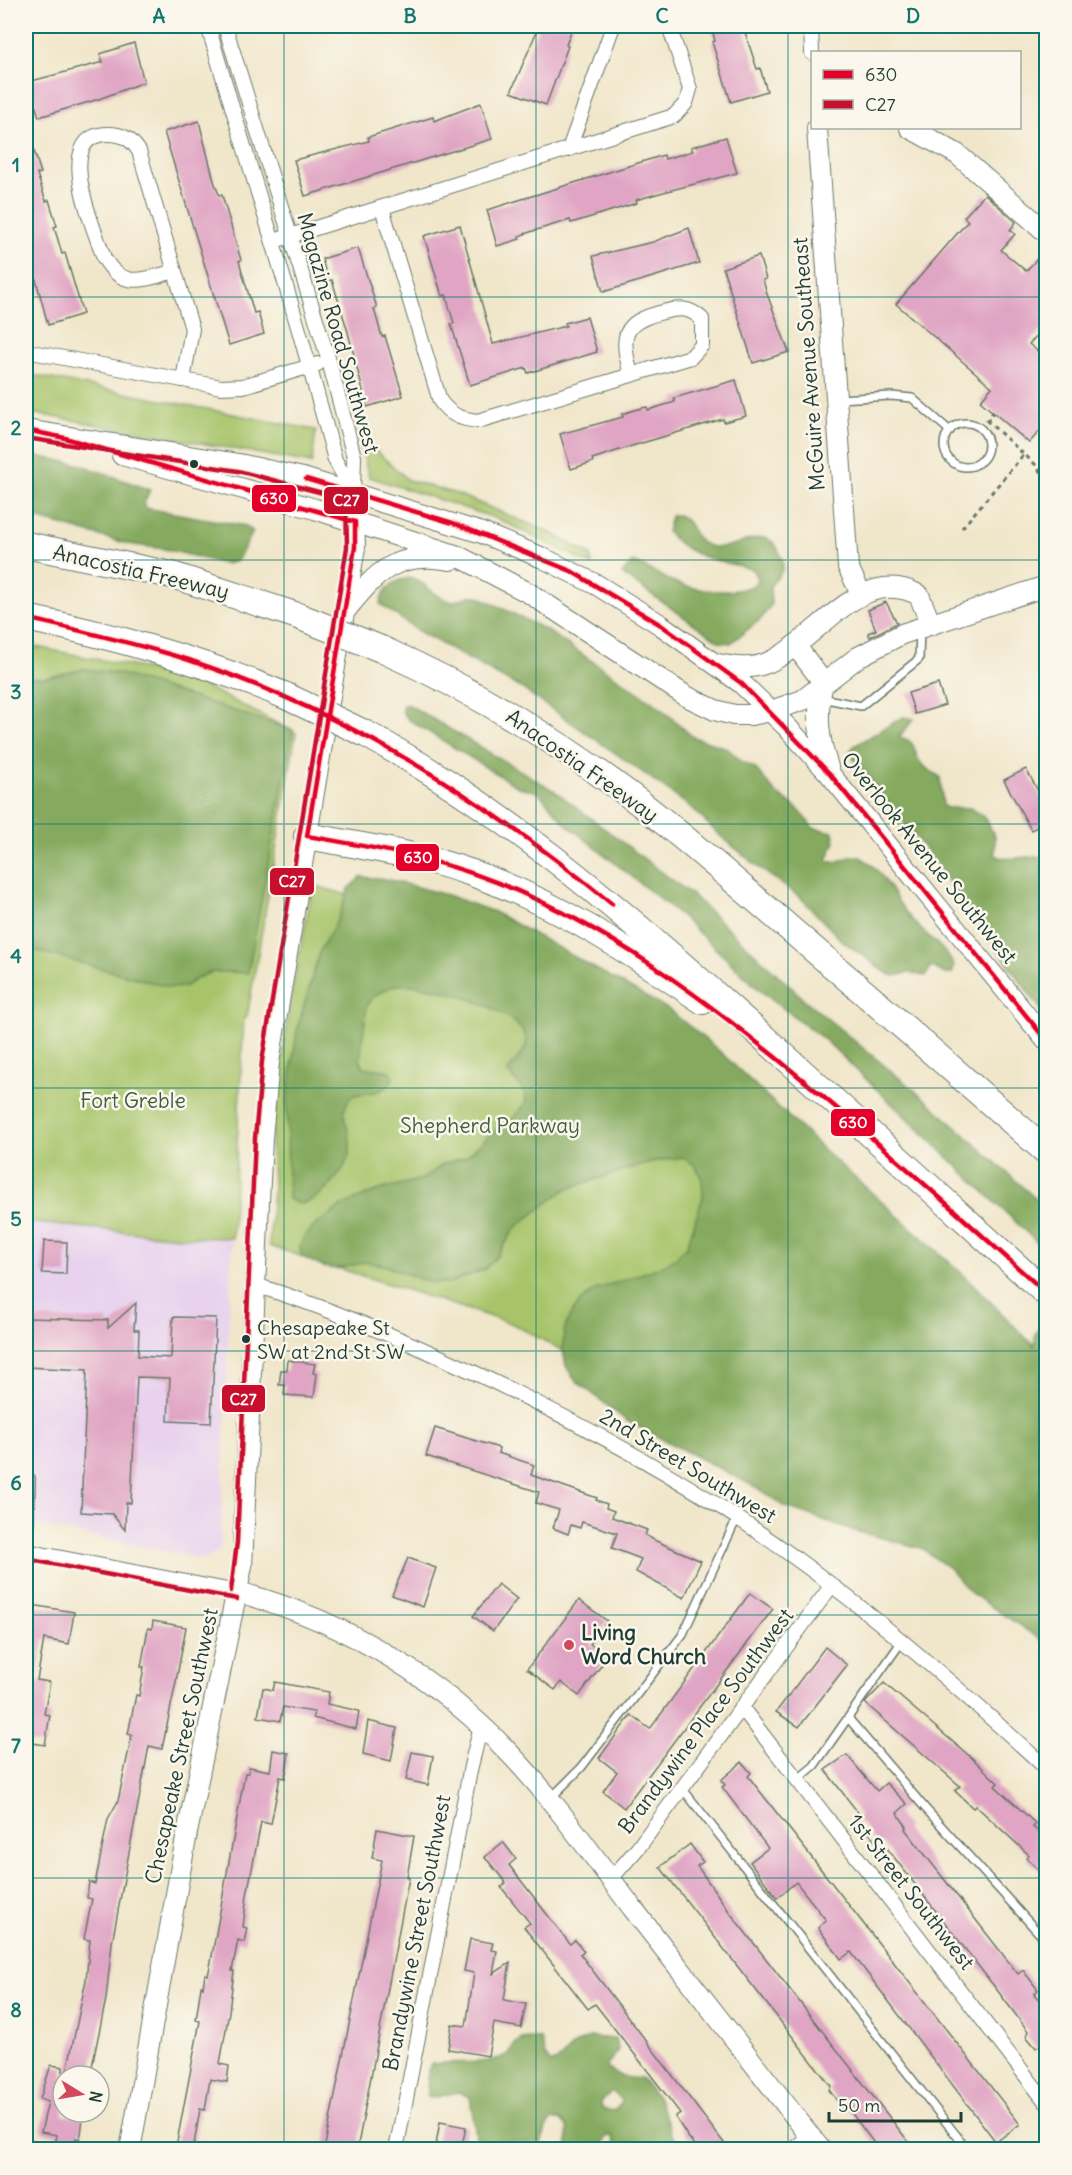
<svg xmlns="http://www.w3.org/2000/svg" width="1072" height="2175" viewBox="0 0 1072 2175" font-family="Delius,sans-serif">
	<rect width="100%" height="100%" fill="#fbf7ec"/>
	<filter id="ink" filterUnits="userSpaceOnUse"><feTurbulence type="fractalNoise" baseFrequency=".0167" numOctaves="2"/><feDisplacementMap in="SourceGraphic" scale="12" xChannelSelector="R" yChannelSelector="G"/><feConvolveMatrix kernelMatrix="1 2 1 2 8 2 1 2 1" color-interpolation-filters="sRGB"/></filter>
	<filter id="wash" filterUnits="userSpaceOnUse"><feTurbulence type="fractalNoise" baseFrequency=".008" numOctaves="4" result="noise"/><feDisplacementMap in="SourceGraphic" scale="24" xChannelSelector="R" yChannelSelector="G"/><feGaussianBlur stdDeviation="1.35" result="paint"/><feColorMatrix in="noise" values="0 0 0 0 0 0 0 0 0 0 0 0 0 0 0 0 0 1.4 0 .05"/><feComposite in="paint" operator="in"/></filter>
	<g filter="url(#wash)">
		<rect width="100%" height="100%" fill="#f0e6ca"/>
		<polygon fill="#e8d2ee" points="26,1222 180,1237 232,1238 220,1550 205,1559 26,1523"/>
		<g fill="#a7c46b" stroke="#638050" stroke-width="1.5">
			<polygon points="26,374 316,430 312,463 26,412"/>
			<polygon points="357,433 408,480 457,494 549,532 591,555 592,565 498,519 369,477"/>
			<polygon points="26,645 187,677 296,733 247,1017 244,1017 232,1238 180,1237 26,1222"/>
			<polygon points="313,885 583,964 1046,1355 924,1544 513,1324 269,1246 273,1186 271,1140 290,1002"/>
		</g>
		<g fill="#85aa5f" stroke="#52744a" stroke-width="1.5" fill-rule="evenodd">
			<polygon points="26,454 82,465 150,490 144,503 145,508 246,526 253,532 237,561 225,564 165,549 128,544 26,515"/>
			<path d="M678,515C693,521 692,539 706,545C734,557 766,517 780,554C787,569 780,575 770,586L771,605L761,619L731,643L720,642L622,574L632,562C649,567 659,576 674,582C695,591 735,596 756,584L758,579L754,570C720,559 694,562 667,532L671,516Z"/>
			<path d="M412,578C426,583 436,598 450,601C460,603 466,593 478,596L546,630L657,705L693,737L727,748L741,761L755,768L776,793L798,809L813,828L833,832L835,842L827,860C839,867 850,851 862,858C887,873 894,902 914,922C928,938 944,946 954,966L952,974H945L931,966L926,976L908,973L894,976L887,973L841,940L801,898L758,867L718,834L693,809L628,762L521,688L420,632L380,604C383,587 396,579 412,578Z"/>
			<path d="M84,669L121,674L293,730L248,973C234,973 217,969 204,975C188,981 190,990 169,987L26,948V677L44,678Z"/>
			<polygon points="407,704 555,791 692,895 806,1001 925,1099 1046,1208 1046,1251 826,1041 758,989 681,916 566,824 538,792 518,787 409,720 403,713 402,706"/>
			<path d="M903,717L914,719L899,737C919,742 911,749 920,762C924,768 934,773 940,777L943,806L947,808H970L985,817L995,837V855C1011,864 1029,852 1046,859V1017L929,854L853,758L850,751L854,746Z"/>
			<path d="M361,877L386,879L447,895L494,912L668,1009L716,1048L826,1152L964,1275L1034,1346L1036,1332L1040,1329L1046,1332V1643L971,1593L949,1568L921,1548L855,1531L784,1506L754,1486L627,1421L574,1379L566,1366L563,1350L564,1331L570,1315L581,1301L595,1290L660,1267L675,1258L687,1246L703,1197L702,1180L695,1165L682,1157L650,1162L566,1189L516,1227L497,1256L485,1269L450,1283H431L383,1265L366,1262L336,1269L323,1267L302,1257L300,1246L306,1234L317,1224L343,1205L379,1190L422,1179L444,1164L466,1157L493,1132L512,1120L526,1102L525,1093L508,1072C512,1063 524,1055 526,1045C533,1011 423,980 397,985C384,988 375,994 367,1004L360,1061L363,1067L390,1071L393,1078C385,1097 369,1090 352,1096C335,1114 352,1127 350,1148C349,1169 320,1201 300,1204L288,1199L287,1102L297,1030L320,950L338,919L349,888Z"/>
			<path d="M590,2037L615,2039L618,2050L607,2065L608,2069L622,2077L641,2079L658,2098L672,2135L686,2149H612L615,2145L614,2138L608,2135L600,2149H568L567,2127L560,2120H552L547,2126L541,2143L510,2141L506,2149H478L470,2097L458,2092L432,2098L427,2095L428,2070L432,2064C457,2060 488,2067 510,2053C515,2037 526,2037 541,2039L544,2054L551,2063C562,2062 563,2054 571,2048C576,2043 584,2040 590,2037ZM612,2091L622,2101L614,2111L603,2109L600,2102Z"/>
		</g>
		<g id="blocks">
			<g fill="#e0a5c4">
				<polygon points="539,26 573,26 566,45 568,46 546,105 511,92"/>
				<polygon points="711,26 743,26 757,69 760,68 767,91 731,102 712,42 715,41"/>
				<polygon points="134,43 144,82 99,99 39,117 28,82 103,62 100,54"/>
				<polygon points="481,103 492,139 305,196 294,160 369,141 368,137 433,117 434,121"/>
				<polygon points="199,121 214,181 219,195 222,195 241,260 239,261 254,313 258,312 264,334 229,345 164,132"/>
				<polygon points="26,135 29,135 41,173 37,174 46,201 49,200 57,226 54,227 58,240 62,254 65,253 83,314 48,325 26,242"/>
				<polygon points="726,137 737,173 660,193 636,200 637,203 571,223 570,220 533,231 519,236 520,239 497,246 487,210 651,159 664,155 665,159 693,151 691,147"/>
				<polygon points="985,194 1016,222 1010,230 1015,234 1001,250 1026,271 1047,248 1047,324 1029,344 1047,359 1047,423 1029,443 980,401 992,387 896,304 968,221 964,217"/>
				<polygon points="460,225 493,344 566,326 565,323 587,317 597,352 528,373 526,368 470,385 451,324 454,323 450,310 446,295 442,296 424,236"/>
				<polygon points="689,228 699,263 603,292 593,256 653,242"/>
				<polygon points="358,248 377,308 374,309 382,337 385,336 403,396 367,407 348,332 332,280 328,281 322,259"/>
				<polygon points="759,256 766,279 763,280 767,294 789,352 753,363 723,268"/>
				<polygon points="736,380 746,416 724,422 723,419 632,446 592,459 593,462 571,469 560,434 623,417 622,414 634,410 647,407 648,410 675,402 674,398"/>
				<polygon points="886,602 897,623 870,637 868,633 876,630 868,610"/>
				<polygon points="938,684 945,705 915,714 908,693"/>
				<polygon points="1026,769 1047,807 1047,822 1031,830 1004,780"/>
				<polygon points="44,1241 67,1242 66,1274 42,1273"/>
				<polygon points="136,1303 134,1330 139,1330 138,1356 171,1358 173,1317 216,1318 211,1423 168,1421 170,1378 137,1377 131,1503 126,1503 125,1530 112,1514 81,1512 87,1370 26,1367 26,1318 108,1320 108,1328"/>
				<polygon points="288,1360 315,1364 313,1373 317,1374 314,1397 284,1395 285,1385 279,1385 281,1370 287,1370"/>
				<polygon points="435,1428 499,1448 498,1453 534,1465 531,1475 597,1498 596,1500 607,1504 606,1508 614,1511 612,1517 647,1530 645,1535 654,1540 701,1561 684,1598 636,1572 641,1559 612,1548 617,1533 582,1522 580,1528 571,1525 568,1534 553,1528 559,1510 536,1503 539,1492 426,1456"/>
				<polygon points="408,1558 436,1568 423,1607 392,1595"/>
				<polygon points="498,1584 517,1599 493,1631 473,1616"/>
				<polygon points="750,1593 773,1609 624,1808 603,1791 617,1772 599,1758 631,1715 650,1729"/>
				<polygon points="579,1600 607,1621 590,1644 603,1654 599,1659 603,1663 579,1696 561,1682 555,1690 527,1669"/>
				<polygon points="26,1604 74,1612 69,1644 44,1639 37,1680 50,1682 44,1714 50,1715 45,1745 26,1742 26,1725 31,1705 26,1704"/>
				<polygon points="153,1621 186,1627 176,1682 162,1749 149,1746 112,1943 106,1999 90,2076 66,2076 86,1980 90,1940 84,1939 92,1899 87,1898 89,1882 95,1884 108,1819 118,1801 132,1735 128,1734 136,1695 139,1696 144,1667 141,1667 148,1628 152,1629"/>
				<polygon points="825,1647 847,1665 799,1727 776,1712"/>
				<polygon points="275,1682 329,1692 327,1704 359,1711 356,1729 313,1718 314,1712 283,1707 280,1721 258,1717 263,1688 273,1690"/>
				<polygon points="884,1683 973,1759 998,1783 995,1786 1036,1824 1033,1827 1047,1840 1047,1877 1026,1858 1029,1855 976,1806 973,1808 955,1791 960,1786 865,1703"/>
				<polygon points="368,1721 397,1728 391,1761 363,1754"/>
				<polygon points="273,1750 289,1753 285,1778 280,1777 271,1824 261,1822 247,1895 243,1927 247,1928 244,1942 238,1940 232,1971 234,1971 229,2012 220,2064 229,2066 227,2082 210,2079 205,2110 200,2109 193,2150 176,2147 200,2021 196,2020 201,1986 203,1987 205,1974 208,1975 210,1967 245,1773 248,1773 249,1767 270,1771"/>
				<polygon points="412,1752 433,1756 428,1785 406,1780"/>
				<polygon points="847,1755 877,1791 886,1783 907,1804 897,1813 907,1827 905,1829 1018,1974 1023,1970 1038,1990 1034,1994 1047,2009 1047,2040 1036,2048 1026,2036 1028,2031 997,1990 883,1843 879,1846 872,1837 857,1817 860,1815 825,1770"/>
				<polygon points="742,1762 751,1773 748,1776 1020,2124 996,2142 851,1952 841,1959 818,1928 826,1920 796,1882 777,1898 750,1862 768,1848 722,1787 725,1785 721,1780"/>
				<polygon points="377,1829 414,1836 407,1877 409,1878 357,2150 324,2150 382,1860 372,1858"/>
				<polygon points="503,1842 516,1859 509,1865 570,1944 575,1940 584,1951 580,1954 724,2143 715,2150 699,2150 688,2137 675,2117 680,2113 647,2070 595,2004 588,2009 524,1927 530,1923 501,1887 506,1883 485,1857"/>
				<polygon points="690,1844 703,1862 697,1866 731,1914 915,2150 879,2150 847,2107 844,2110 829,2090 831,2086 660,1867"/>
				<polygon points="470,1939 493,1943 491,1950 497,1951 493,1974 510,1963 504,2000 526,2004 521,2028 494,2023 488,2056 448,2049 452,2024 466,2026 474,1973 464,1971"/>
				<polygon points="51,2065 63,2067 63,2115 83,2118 81,2134 79,2139 76,2138 73,2150 54,2150 57,2135 41,2132 48,2102 40,2099"/>
				<polygon points="440,2122 466,2127 461,2150 435,2150"/>
			</g>
		</g>
	</g>
	<g filter="url(#ink)">
		<use href="#blocks" fill-opacity="0" stroke="#687868" stroke-width="1.5"/>
		<g fill="none" stroke-linecap="round" stroke-linejoin="round">
			<defs>
				<g id="lane">
					<polyline points="838,399 891,396 912,398 950,431"/>
					<circle cx="966" cy="445" r="22"/>
					<polyline points="822,698 861,706 919,659 920,629"/>
					<polyline points="29,1552 31,1478"/>
					<polyline points="849,1719 925,1808 1046,1941"/>
					<polyline points="797,1780 814,1766 902,1641"/>
					<polyline points="682,1788 968,2150"/>
					<polyline points="551,1798 581,1768 683,1634 737,1518"/>
				</g>
				<g id="street">
					<path d="M208,26C250,170 297,314 335,460L353,493"/>
					<polyline points="225,26 329,361 354,457 353,491"/>
					<polyline points="811,26 812,53"/>
					<polyline points="569,149 613,26"/>
					<path d="M382,208L440,401C451,416 461,419 478,421L691,357L702,345V319C689,307 680,308 663,312C622,322 620,336 631,374"/>
					<polyline points="274,241 674,116 686,103 690,89 669,26"/>
					<path d="M175,271C145,279 123,291 104,258C95,230 51,134 108,134C123,134 131,139 139,151L192,329L183,380"/>
					<polyline points="26,351 221,387 243,386 318,364"/>
					<path d="M255,1285C330,1308 402,1339 473,1372C586,1425 697,1486 798,1560C885,1623 967,1695 1046,1768"/>
					<polyline points="26,1551 238,1592"/>
					<polyline points="742,1708 1046,2102"/>
					<polyline points="610,1880 638,1848 832,1585"/>
					<polyline points="396,2150 471,1766 481,1726"/>
					<polyline points="792,2150 810,2136"/>
				</g>
				<g id="secondary">
					<polyline points="817,128 848,567 861,594"/>
					<polyline points="910,128 957,154 1046,232"/>
					<polyline points="26,430 239,464 303,478 482,533 543,558 597,585 661,625 741,683 787,727 829,773 1046,1040"/>
					<polyline points="122,455 315,509 458,556 529,593 686,696 715,710 734,715 751,715 771,711 803,700 858,657 902,634 1046,586"/>
					<path d="M345,611C377,572 396,550 450,560"/>
					<path d="M795,645L823,682C816,714 818,737 828,767"/>
					<path d="M717,664C734,667 750,670 767,663C817,642 860,563 919,595L931,625"/>
					<path d="M238,1592C345,1621 438,1677 514,1758C558,1805 595,1859 634,1910C696,1990 759,2070 821,2150"/>
					<polyline points="130,2150 187,1833 242,1566 262,1138 269,1062 355,547 353,493"/>
				</g>
				<g id="highway">
					<polyline points="26,545 172,575 298,616"/>
					<path d="M26,618C115,636 202,661 286,696"/>
					<path d="M381,649C453,681 521,719 586,764C663,816 733,880 804,941C885,1010 966,1081 1046,1151"/>
					<path d="M366,734C500,807 614,904 727,1005C834,1100 940,1197 1046,1293"/>
					<path d="M307,836C362,846 418,854 472,873C557,903 629,951 703,1001"/>
				</g>
			</defs>
			<use href="#lane" stroke="#687868" stroke-width="10"/>
			<use href="#street" stroke="#687868" stroke-width="16"/>
			<use href="#secondary" stroke="#687868" stroke-width="22"/>
			<use href="#highway" stroke="#687868" stroke-width="28"/>
			<g stroke="#687868" stroke-width="3" stroke-dasharray="4.5 4.5" stroke-linecap="butt">
				<polyline points="986,420 1037,466 1046,483"/>
				<polyline points="982,430 993,412"/>
				<polyline points="962,528 1024,454"/>
			</g>
			<use href="#lane" stroke="#fff" stroke-width="7"/>
			<use href="#street" stroke="#fff" stroke-width="14"/>
			<use href="#secondary" stroke="#fff" stroke-width="20"/>
			<use href="#highway" stroke="#fff" stroke-width="26"/>
			<defs>
				<g id="highway-bridge">
					<polyline points="298,616 381,649"/>
					<polyline points="286,696 366,734"/>
				</g>
			</defs>
			<use href="#highway-bridge" stroke="#687868" stroke-width="28" stroke-linecap="butt"/>
			<use href="#highway-bridge" stroke="#fff" stroke-width="26"/>
			<defs>
				<g id="bus-1">
					<path d="M26,430L65,438L355,522V547L307,836C371,847 436,858 496,882C608,926 705,999 797,1075C882,1145 964,1219 1046,1293"/>
					<polyline points="306,479 453,523 571,571 661,625 741,683 829,773 1046,1040"/>
					<path d="M26,618C81,631 135,643 189,660C350,714 481,797 612,904"/>
				</g>
				<g id="bus-2">
					<polyline points="26,438 238,471 346,499 347,547 262,1061 255,1138 237,1542 231,1591"/>
					<polyline points="26,1559 237,1599"/>
				</g>
			</defs>
			<use href="#bus-1" stroke="#fbf7ec" stroke-width="9"/>
			<use href="#bus-2" stroke="#fbf7ec" stroke-width="9"/>
			<use href="#bus-1" stroke="#e4002b" stroke-width="4.5"/>
			<use href="#bus-2" stroke="#c8102e" stroke-width="4.5"/>
		</g>
	</g>
	<path fill="none" stroke="#0f766e" stroke-width="1.5" stroke-opacity="0.55" d="M284,26V2150M536,26V2150M788,26V2150M26,297H1046M26,560H1046M26,824H1046M26,1088H1046M26,1351H1046M26,1615H1046M26,1878H1046"/>
	<g fill="#1f3d34" stroke="#fbf7ec" stroke-width="2">
		<circle cx="194" cy="464" r="5"/>
		<circle cx="246" cy="1339" r="5"/>
	</g>
	<circle fill="#d1495b" stroke="#fbf7ec" stroke-width="2" cx="569" cy="1645" r="6"/>
	<g text-anchor="middle" stroke-width="5" stroke-linejoin="round" paint-order="stroke">
		<g font-size="20" fill="#1f3d34" stroke="#fbf7ec" text-anchor="start">
			<text x="257" y="1335">Chesapeake St<tspan x="257" dy="24">SW at 2nd St SW</tspan></text>
		</g>
		<g font-size="21" fill="#1f3d34" stroke="#fbf7ec">
			<text transform="translate(338 333) rotate(74)" y="7">Magazine Road Southwest</text>
			<text transform="translate(809 364) rotate(-94)" y="7">McGuire Avenue Southeast</text>
			<text transform="translate(141 572) rotate(13)" y="7">Anacostia Freeway</text>
			<text transform="translate(582 766) rotate(35)" y="7">Anacostia Freeway</text>
			<text transform="translate(929 858) rotate(51)" y="7">Overlook Avenue Southwest</text>
			<text transform="translate(688 1466) rotate(31)" y="7">2nd Street Southwest</text>
			<text transform="translate(706 1721) rotate(-53)" y="7">Brandywine Place Southwest</text>
			<text transform="translate(182 1746) rotate(-78)" y="7">Chesapeake Street Southwest</text>
			<text transform="translate(911 1892) rotate(52)" y="7">1st Street Southwest</text>
			<text transform="translate(417 1933) rotate(-79)" y="7">Brandywine Street Southwest</text>
		</g>
		<g font-size="21" fill="#415f42" stroke="#fbf7ec">
			<text x="133" y="1108">Fort Greble</text>
			<text x="490" y="1133">Shepherd Parkway</text>
		</g>
		<g font-size="21" font-weight="bold" fill="#1f3d34" stroke="#fbf7ec" text-anchor="start">
			<text x="581" y="1640">Living<tspan x="581" dy="24">Word Church</tspan></text>
		</g>
	</g>
	<g stroke="#fbf7ec" stroke-width="2">
		<rect x="251" y="484" width="46" height="29" rx="6" fill="#e4002b"/>
		<rect x="323" y="486" width="46" height="29" rx="6" fill="#c8102e"/>
		<rect x="395" y="843" width="45" height="29" rx="6" fill="#e4002b"/>
		<rect x="269" y="867" width="46" height="29" rx="6" fill="#c8102e"/>
		<rect x="830" y="1108" width="46" height="29" rx="6" fill="#e4002b"/>
		<rect x="221" y="1384" width="45" height="29" rx="6" fill="#c8102e"/>
	</g>
	<g font-size="16" text-anchor="middle" font-weight="bold" fill="#fff">
		<text x="274" y="504">630</text>
		<text x="346" y="506">C27</text>
		<text x="418" y="863">630</text>
		<text x="292" y="887">C27</text>
		<text x="853" y="1128">630</text>
		<text x="243" y="1405">C27</text>
	</g>
	<rect width="1072" height="2175" fill="none" stroke="#fbf7ec" stroke-width="66"/>
	<rect x="811" y="51" width="210" height="78" fill="#fbf7ec" stroke="#a3ada2" stroke-width="1.5"/>
	<rect x="823" y="70" width="30" height="9" fill="#e4002b" stroke="#a3ada2" stroke-width="1.5"/>
	<text x="865" y="81" font-size="18" fill="#1f3d34">630</text>
	<rect x="823" y="100" width="30" height="9" fill="#c8102e" stroke="#a3ada2" stroke-width="1.5"/>
	<text x="865" y="111" font-size="18" fill="#1f3d34">C27</text>
	<g transform="translate(81 2094) rotate(101)"><circle r="28" fill="#fbf7ec" stroke="#a3ada2" stroke-width="1.5"/>
	<path d="M0-4.5L10 22L0 15L-10 22Z" fill="#d1495b"/>
	<text y="-9" font-size="16" font-weight="bold" text-anchor="middle" fill="#1f3d34">N</text>
	</g>
	<path d="M829 2112v9h132v-9" fill="none" stroke="#1f3d34" stroke-width="3"/>
	<text x="838" y="2112" font-size="18" fill="#1f3d34" stroke="#fbf7ec" stroke-width="4.5" paint-order="stroke">50 m</text>
	<rect x="33" y="33" width="1006" height="2109" fill="none" stroke="#0f766e" stroke-width="2"/>
	<g font-size="20" text-anchor="middle" font-weight="bold" fill="#0f766e">
		<text x="159" y="23">A</text>
		<text x="410" y="23">B</text>
		<text x="662" y="23">C</text>
		<text x="913" y="23">D</text>
		<text x="16" y="172">1</text>
		<text x="16" y="435">2</text>
		<text x="16" y="699">3</text>
		<text x="16" y="963">4</text>
		<text x="16" y="1226">5</text>
		<text x="16" y="1490">6</text>
		<text x="16" y="1753">7</text>
		<text x="16" y="2017">8</text>
	</g>
</svg>
